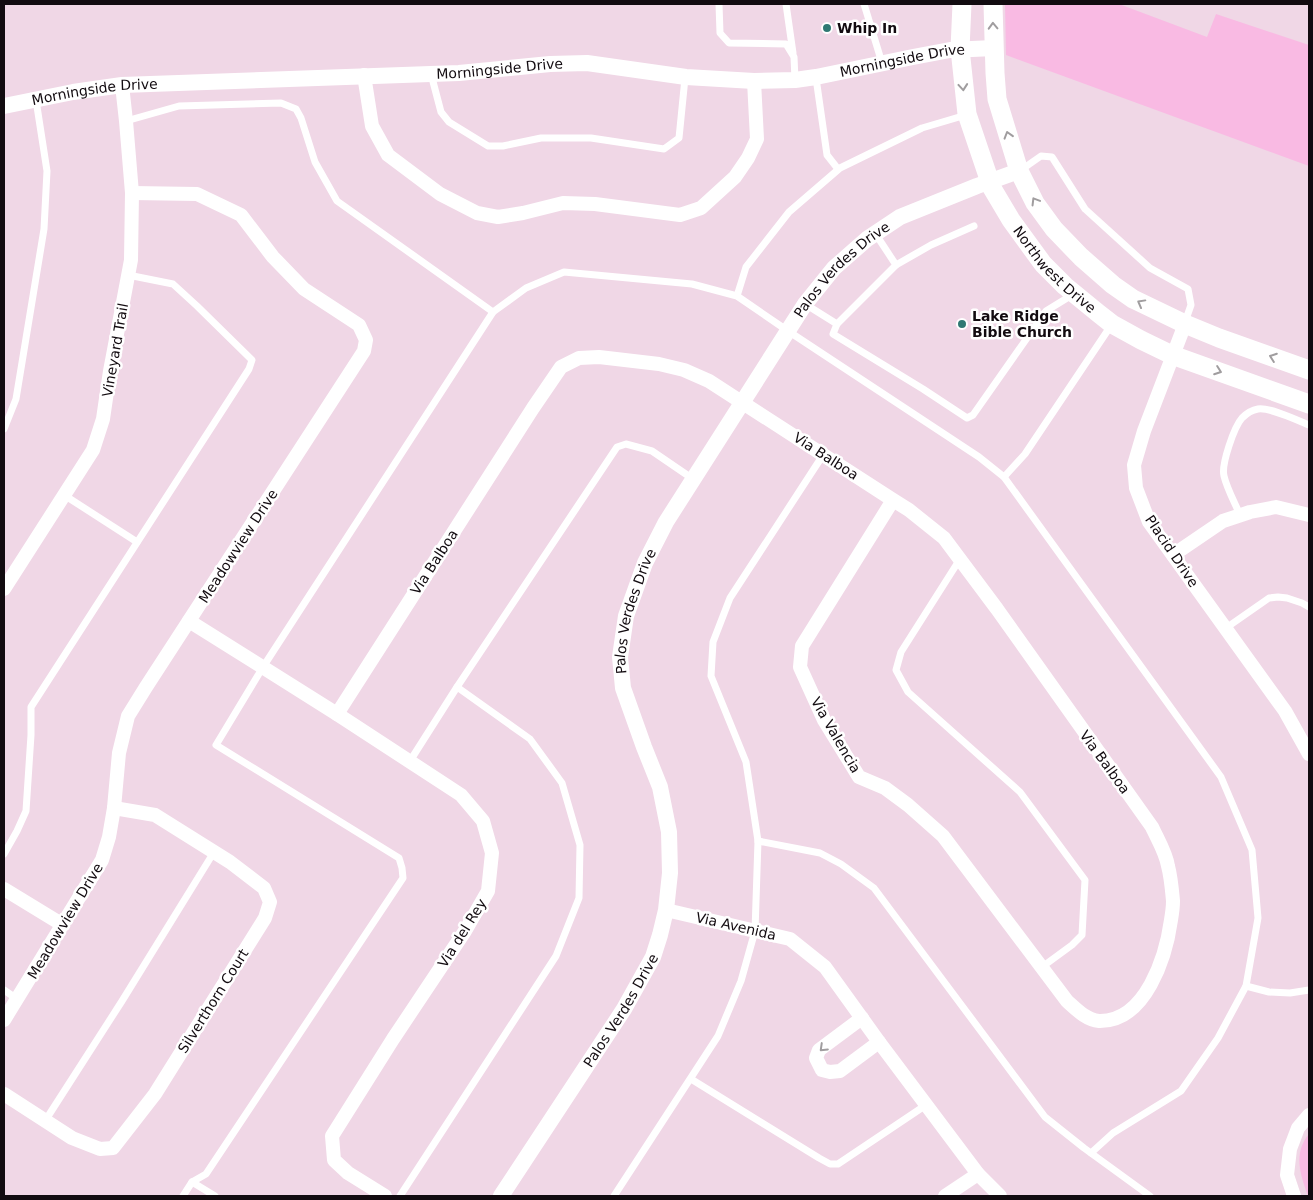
<svg xmlns="http://www.w3.org/2000/svg" width="1313" height="1200" viewBox="0 0 1313 1200" font-family="'DejaVu Sans',sans-serif">
	<rect width="100%" height="100%" fill="#f0d7e6"/>
	<g fill="#f9bae3">
		<polygon points="1005,4 1119,4 1207,37 1216,14 1309,45 1309,166 1006,55"/>
		<path d="M1309,1134V1196H1308C1300,1174 1293,1153 1309,1134Z"/>
	</g>
	<g fill="none" stroke-linecap="round" stroke-linejoin="round">
		<g stroke="#fff" stroke-width="7">
			<polyline points="719,4 720,33 729,43 786,44 794,57 795,80"/>
			<polyline points="786,4 793,53"/>
			<polyline points="864,4 882,63"/>
			<polyline points="431,74 441,112 449,122 488,146 503,146 541,138 591,138 664,149 679,138 685,78"/>
			<polyline points="816,78 827,155 838,169"/>
			<polyline points="126,121 179,106 281,103 296,109 301,118 315,162 337,201 493,312"/>
			<polyline points="1021,170 1041,156 1052,157 1085,209 1150,268 1188,289 1191,305 1185,322"/>
			<polyline points="896,265 931,245 974,226"/>
			<polyline points="737,296 746,267 789,212 840,168 922,128 966,115"/>
			<polyline points="805,304 837,324 833,334 923,389 967,418 973,415 1046,311 1072,295"/>
			<polyline points="837,324 896,265 875,233"/>
			<polyline points="4,429 16,399 44,229 47,171 36,100"/>
			<polyline points="1004,477 1025,454 1112,324"/>
			<polyline points="64,495 137,542"/>
			<path d="M1240,515C1235,503 1227,489 1224,476C1221,465 1234,427 1242,418C1246,414 1252,410 1258,409C1269,407 1297,420 1309,425"/>
			<polyline points="960,559 901,652 896,670 908,692 1020,792 1085,880 1082,935 1072,945 1042,967"/>
			<polyline points="1226,628 1269,598 1278,597 1287,598 1302,603 1309,607"/>
			<polyline points="410,761 457,687 617,447 626,444 652,451 693,479"/>
			<polyline points="758,841 820,853 841,864 874,888 1045,1117 1084,1148 1150,1196"/>
			<polyline points="4,854 17,831 26,811 31,735 31,707 249,369 252,360 197,306 173,284 128,275"/>
			<polyline points="1246,986 1269,992 1290,993 1309,990"/>
			<polyline points="4,990 17,999"/>
			<polyline points="691,1079 819,1158 830,1164 838,1164 926,1105"/>
			<polyline points="45,1121 122,1001 214,852"/>
			<polyline points="192,1182 215,1196"/>
			<polyline points="183,1196 192,1182 206,1174 403,878 402,868 399,858 216,745 263,667 493,312 526,288 564,272 692,284 737,296 788,331 979,457 1004,477 1221,777 1252,850 1258,918 1246,986 1218,1038 1181,1091 1113,1133 1091,1153"/>
			<polyline points="400,1196 556,956 579,898 580,845 562,783 530,739 457,687"/>
			<polyline points="614,1196 718,1036 741,981 755,931 758,841 746,762 711,676 713,642 730,598 823,455"/>
		</g>
		<g stroke="#fff" stroke-width="14">
			<polyline points="364,75 372,126 388,155 440,194 477,213 498,217 523,213 563,203 595,204 680,215 701,208 735,177 748,158 757,139 754,81"/>
			<polyline points="1185,324 1144,431 1134,465 1136,488 1149,522 1285,711 1309,754"/>
			<polyline points="1173,555 1223,521 1250,512 1276,507 1309,515"/>
			<polyline points="4,589 93,450 103,419 110,371 131,260 132,193 126,121 122,85"/>
			<polyline points="189,621 337,714 461,795 483,821 492,853 488,891 465,931 393,1039 332,1136 334,1160 348,1173 385,1196"/>
			<path d="M337,714L533,408L561,367L579,358L599,357L659,364L684,370L709,381L893,500L909,510L944,538L997,609L1152,827C1158,840 1166,853 1168,866C1171,877 1172,890 1173,901C1173,907 1172,914 1171,920C1166,956 1146,1022 1099,1021C1086,1020 1076,1009 1067,1001L943,836L908,805L885,788L859,777L824,720L800,667L802,646L893,500"/>
			<polyline points="4,889 63,925"/>
			<polyline points="666,910 790,939 825,967 879,1042 978,1174 1000,1196"/>
			<polyline points="862,1018 819,1050 816,1058 822,1070 830,1072 840,1071 879,1042"/>
			<polyline points="4,1020 102,860 109,837 114,808 119,753 128,716 146,687 364,351 366,340 359,325 304,289 273,257 241,215 197,194 132,193"/>
			<polyline points="4,1094 72,1138 100,1149 113,1148 155,1094 265,918 270,902 264,888 230,862 155,815 114,808"/>
			<polyline points="945,1196 978,1174"/>
			<polyline points="1294,1196 1287,1175 1290,1149 1298,1128 1309,1115"/>
		</g>
		<g stroke="#fff" stroke-width="16">
			<path id="s1" d="M4,106L73,92L122,85L459,73L550,64L587,63L686,77L754,81L795,80L816,77L913,57L950,50L994,48"/>
			<path id="s2" d="M501,1196L624,1009L653,957L660,935L666,910L670,873L669,832L660,787L644,747L623,688L620,657L626,616L645,563L666,522L805,304L834,268L867,239L900,217L977,186L1019,171"/>
		</g>
		<g stroke="#fff" stroke-width="19">
			<path id="s3" d="M962,4L960,49L967,114L992,188L1011,220L1043,264L1065,286L1098,313L1112,324L1141,340L1172,355L1309,404"/>
			<polyline points="993,4 995,73 997,99 1019,171 1035,203 1054,229 1081,257 1113,285 1133,299 1185,324 1219,338 1309,370"/>
		</g>
	</g>
	<defs><path id="oneway-chevron" d="M-2-3.5L2.5 0L-2 3.5" fill="none" stroke-width="1.6" stroke-linecap="round" stroke-linejoin="round" transform="scale(1.25)"/></defs>
	<g stroke="#a09d9f">
		<use href="#oneway-chevron" transform="translate(993 26) rotate(-92)"/>
		<use href="#oneway-chevron" transform="translate(963 87) rotate(85)"/>
		<use href="#oneway-chevron" transform="translate(1008 135) rotate(-107)"/>
		<use href="#oneway-chevron" transform="translate(1035 201) rotate(-121)"/>
		<use href="#oneway-chevron" transform="translate(1141 303) rotate(-151)"/>
		<use href="#oneway-chevron" transform="translate(1273 357) rotate(-160)"/>
		<use href="#oneway-chevron" transform="translate(1218 371) rotate(20)"/>
		<use href="#oneway-chevron" transform="translate(823 1048) rotate(136)"/>
	</g>
	<g fill="#2f7873" stroke="#fff" stroke-width="2">
		<circle cx="827" cy="28" r="5"/>
		<circle cx="962" cy="324" r="5"/>
	</g>
	<g text-anchor="middle" stroke-width="5" stroke-linejoin="round" paint-order="stroke">
		<g font-size="14" font-weight="bold" fill="#120b10" stroke="#fff" text-anchor="start">
			<text x="837" y="33">Whip In</text>
			<text x="972" y="321">Lake Ridge<tspan x="972" dy="16">Bible Church</tspan></text>
		</g>
		<g font-size="14" fill="#120b10" stroke="#fff">
			<text dy="5" stroke="none"><textPath href="#s1" startOffset="904">Morningside Drive</textPath></text>
			<text dy="5" stroke="none"><textPath href="#s1" startOffset="498">Morningside Drive</textPath></text>
			<text dy="5" stroke="none"><textPath href="#s1" startOffset="92">Morningside Drive</textPath></text>
			<text dy="5" stroke="none"><textPath href="#s3" startOffset="292">Northwest Drive</textPath></text>
			<text dy="5" stroke="none"><textPath href="#s2" startOffset="1046">Palos Verdes Drive</textPath></text>
			<text transform="translate(115 350) rotate(-80)" y="5">Vineyard Trail</text>
			<text transform="translate(826 456) rotate(33)" y="5">Via Balboa</text>
			<text transform="translate(238 546) rotate(-57)" y="5">Meadowview Drive</text>
			<text transform="translate(1172 551) rotate(56)" y="5">Placid Drive</text>
			<text transform="translate(434 562) rotate(-57)" y="5">Via Balboa</text>
			<text dy="5" stroke="none"><textPath href="#s2" startOffset="641">Palos Verdes Drive</textPath></text>
			<text transform="translate(836 735) rotate(60)" y="5">Via Valencia</text>
			<text transform="translate(1105 762) rotate(54)" y="5">Via Balboa</text>
			<text transform="translate(65 921) rotate(-59)" y="5">Meadowview Drive</text>
			<text transform="translate(736 926) rotate(13)" y="5">Via Avenida</text>
			<text transform="translate(462 933) rotate(-58)" y="5">Via del Rey</text>
			<text transform="translate(213 1001) rotate(-58)" y="5">Silverthorn Court</text>
			<text dy="5" stroke="none"><textPath href="#s2" startOffset="221">Palos Verdes Drive</textPath></text>
		</g>
	</g>
	<rect width="1313" height="1200" fill="none" stroke="#120b10" stroke-width="10"/>
</svg>
